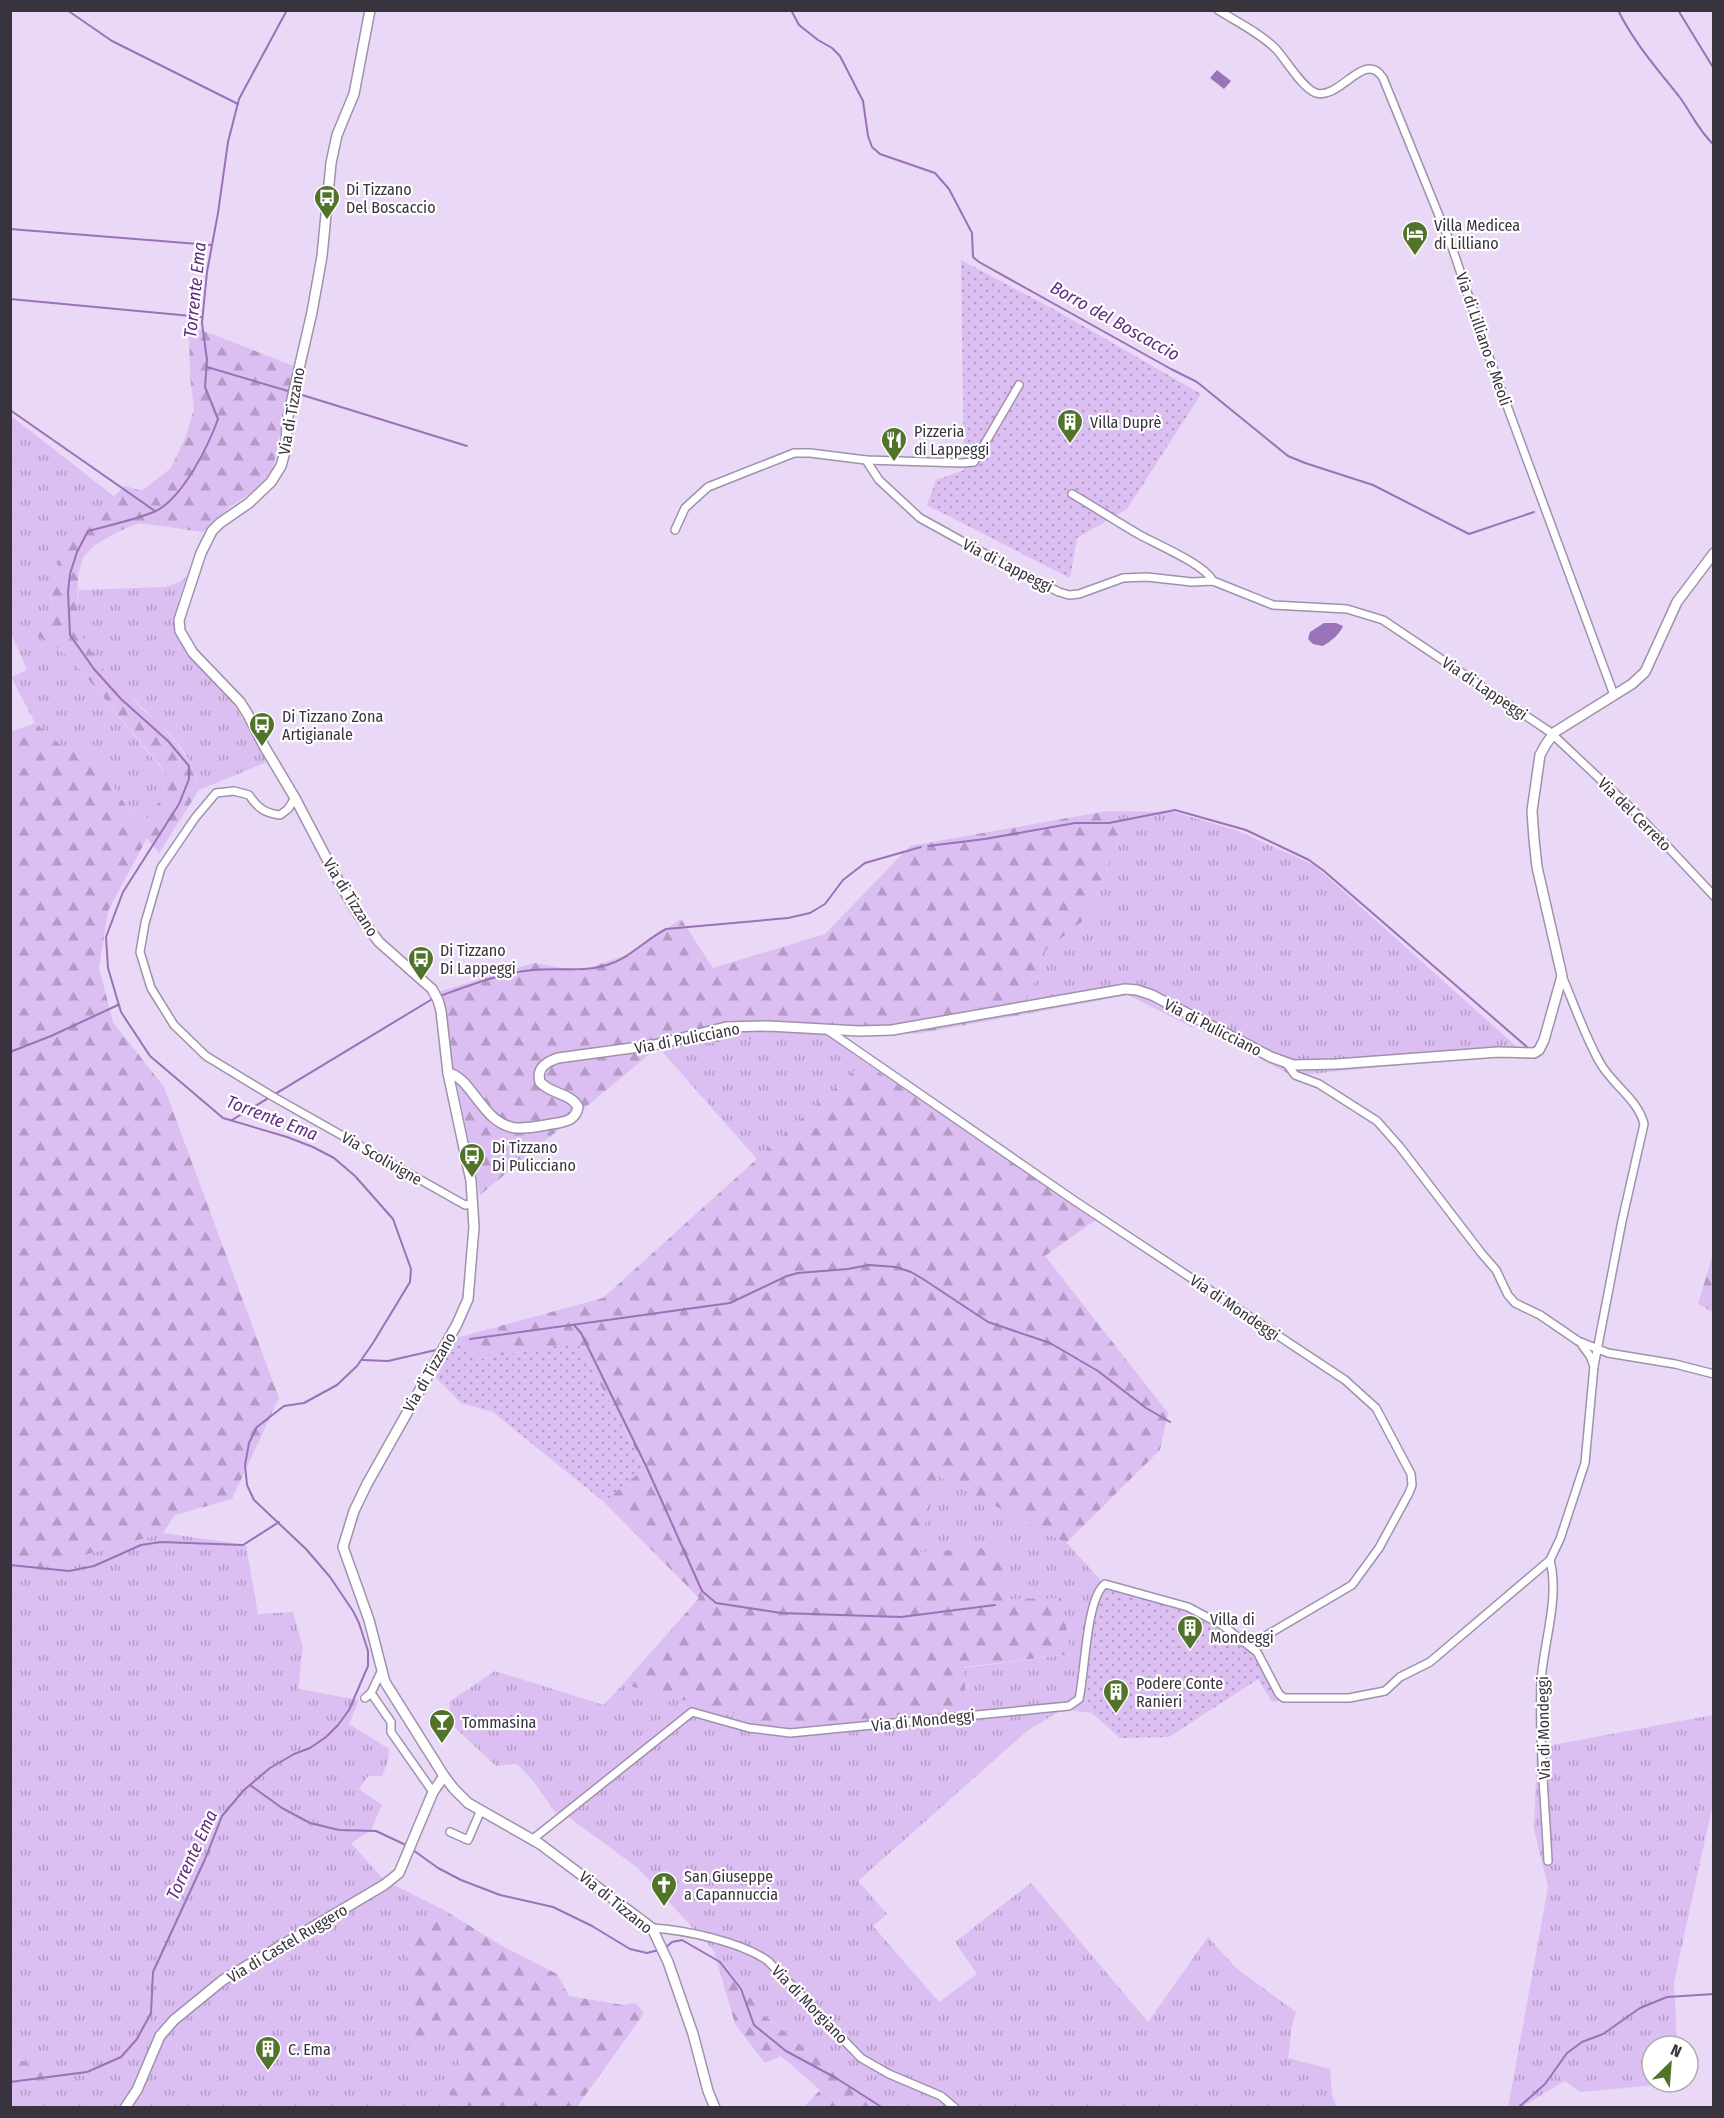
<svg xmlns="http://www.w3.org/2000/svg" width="1724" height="2118" viewBox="0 0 1724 2118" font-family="'Fira Sans Condensed',sans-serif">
	<defs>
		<pattern id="grass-tufts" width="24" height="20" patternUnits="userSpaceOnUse" patternTransform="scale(1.5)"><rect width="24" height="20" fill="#dbbef2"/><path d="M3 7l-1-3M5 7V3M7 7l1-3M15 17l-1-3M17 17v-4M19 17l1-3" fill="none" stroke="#b39bc5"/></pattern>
		<pattern id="forest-firs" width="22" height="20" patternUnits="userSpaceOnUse" patternTransform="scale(1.5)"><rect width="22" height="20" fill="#dbbef2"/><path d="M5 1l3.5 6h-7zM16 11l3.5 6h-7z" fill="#b39bc5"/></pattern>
		<pattern id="park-dots" width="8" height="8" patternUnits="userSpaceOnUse" patternTransform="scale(1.5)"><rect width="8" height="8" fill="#dbbef2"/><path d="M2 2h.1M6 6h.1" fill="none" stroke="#b39bc5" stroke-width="1.8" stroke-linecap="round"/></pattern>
	</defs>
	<rect width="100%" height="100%" fill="#e9d9f6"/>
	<g fill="url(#grass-tufts)">
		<polygon points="10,415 115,497 61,545 51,601 50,616 35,636 49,642 72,660 166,774 162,798 141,828 89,751 66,750 35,723 11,677 27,670 11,633"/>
		<path d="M187,576C158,648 190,648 229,698C244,718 254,740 267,762L199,790C197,783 196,775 193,768C172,717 82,675 77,618C76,609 78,599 79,590L166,587L180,582Z"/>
		<polygon points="1107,811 1174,812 1236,830 1314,865 1527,1056 1467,1058 1292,1076 1200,1025 1192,1027 1128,995 1021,1015 1046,950 1089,916 1120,835"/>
		<polygon points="825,1032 864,1062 757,1159 658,1047"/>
		<polygon points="938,1476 1068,1544 1102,1582 1097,1588 1108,1586 1083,1693 1092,1713 1063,1709 1027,1731 858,1881 887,1914 873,1926 939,2002 977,1974 955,1942 1031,1883 1148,2022 1208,1937 1236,1968 1296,2012 1292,2025 1288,2058 1330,2069 1332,2095 1337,2107 898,2107 855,2083 835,2062 803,2047 765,2016 714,1951 638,1868 567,1816 555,1812 534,1782 517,1764 496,1766 449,1722 451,1718 449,1702 495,1671 604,1705 623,1684 628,1686 966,1707 964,1668 1071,1654 1011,1599 917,1552"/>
		<polygon points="163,1533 246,1545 258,1614 293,1612 303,1648 298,1689 359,1700 349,1724 389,1749 388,1761 382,1776 368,1776 359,1789 382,1805 371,1830 351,1843 384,1880 444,1910 407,1948 414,2044 446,2039 465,2072 449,2093 453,2107 11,2108 11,2086 84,2072 11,2059 11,1576"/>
		<polygon points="1713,1715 1713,1803 1674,1982 1677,2046 1652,2046 1652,2082 1679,2083 1580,2092 1565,2081 1522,2107 1508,2108 1548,1887 1534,1829 1537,1748"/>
	</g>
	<g fill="url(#forest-firs)">
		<polygon points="189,324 196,328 294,366 273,469 261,486 230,507 203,532 140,523 119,531 95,545 83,557 78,577 77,618 82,636 100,666 143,710 157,721 177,744 193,767 199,790 159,853 147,838 108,911 99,968 113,1022 164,1087 279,1398 232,1499 175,1515 163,1533 11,1576 11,732 35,723 66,750 89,750 140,827 162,798 166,774 159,764 72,660 49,642 35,636 30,628 50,616 51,601 61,545 125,486 142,491 171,468 186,436 194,409 190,377"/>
		<polygon points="1107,811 1120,835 1089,916 1046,950 1021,1015 915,1034 824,1033 658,1047 480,1195 438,992 534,963 579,971 630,954 681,919 713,968 825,934 910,846"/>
		<polygon points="864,1062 1097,1219 1045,1256 1168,1413 1160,1450 1066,1543 938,1476 918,1552 1003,1547 1011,1599 1061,1598 1071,1654 964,1667 966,1708 786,1727 623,1684 699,1598 604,1502 645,1467 577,1342 481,1359 456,1338 603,1298"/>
		<polygon points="1713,1254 1713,1312 1698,1304"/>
		<polygon points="444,1910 499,1944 557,1974 569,1996 623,2005 636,2003 644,2013 579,2104 579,2107 453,2107 449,2093 465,2072 446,2040 413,2044 407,1948"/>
		<polygon points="714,1951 765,2016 803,2047 835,2062 855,2083 898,2107 804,2107 820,2090 781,2056 765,2063 735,2024"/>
		<polygon points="10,2059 11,2059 87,2072 11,2086"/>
	</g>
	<g fill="url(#park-dots)">
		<polygon points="961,260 1057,311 1201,394 1127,509 1077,538 1070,578 927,505 936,480 964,470"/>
		<polygon points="456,1338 481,1359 577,1342 645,1468 604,1502 493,1412 461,1403 434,1376 453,1340"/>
		<polygon points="1108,1586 1202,1615 1251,1648 1279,1701 1272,1702 1258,1679 1169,1737 1120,1738 1092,1713 1083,1693 1099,1594"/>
	</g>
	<g fill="#9a72b7">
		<polygon points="1217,70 1231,81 1224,89 1210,78"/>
		<path d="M1324,623H1336L1343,626C1340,634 1331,641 1323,646L1313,644L1308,639L1310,632Z"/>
	</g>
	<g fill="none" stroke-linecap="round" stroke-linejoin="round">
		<g stroke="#9a72b7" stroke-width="2">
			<polyline points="67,10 112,41 238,104"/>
			<polyline points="791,10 799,25 818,40 832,48 840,56 863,101 868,136 872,147 880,154 935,173 949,189 972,233 973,257 979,262 1171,369 1197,382 1288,456 1305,463 1373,485 1469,534 1534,512"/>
			<path d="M1618,10C1634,43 1659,71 1681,99C1693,116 1698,130 1714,145"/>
			<polyline points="1678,10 1714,69"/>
			<polyline points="10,229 211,245"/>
			<polyline points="10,299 202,317"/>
			<polyline points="207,367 288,391"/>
			<polyline points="299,394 467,446"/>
			<polyline points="10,410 155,511"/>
			<polyline points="928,846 985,839 1075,823 1109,823 1175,810 1246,830 1309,860 1324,871 1527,1047"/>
			<path d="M440,996C471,985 501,973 533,970C559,967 582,973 607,965C630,958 645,940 666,929L788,918L810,913L825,904L843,880L865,863L921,847"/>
			<polyline points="10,1052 51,1036 118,1005"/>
			<polyline points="232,1120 434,998"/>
			<polyline points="574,1325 581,1333 647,1468 702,1591 716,1603 781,1613 901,1617 995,1605"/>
			<polyline points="470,1339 730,1303 787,1276 798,1273 848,1269 869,1265 896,1267 911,1272 923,1279 988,1322 1050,1343 1098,1371 1146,1408 1170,1422"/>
			<polyline points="363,1360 388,1361 436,1350"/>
			<polyline points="10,1565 69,1571 94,1566 141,1545 161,1542 243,1545 279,1522"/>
			<polyline points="250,1785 282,1808 310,1823 339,1830 376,1831 408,1846"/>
			<polyline points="413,1850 438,1868 461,1880 500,1895 553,1907 592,1926 630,1949 647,1953 659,1950"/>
			<polyline points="664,1949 672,1942 682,1940 720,1962 741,1989 754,2025 786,2051 836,2078 883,2108"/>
			<path d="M10,2082L87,2072L121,2057L137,2039L151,2013L153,1972L206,1857L222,1816L244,1790L270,1768L294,1754L310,1748L326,1737L338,1725L349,1710L368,1666V1651L359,1623L353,1611L330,1577L306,1549L254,1500L247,1485L245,1465L249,1443L257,1427L284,1406L304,1403L337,1385L357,1366L373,1343L410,1282L411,1269L393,1219L355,1176L334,1158L313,1147L287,1137L223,1118L150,1056L121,1012L108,968L106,937L123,892L179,804L189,779V766L168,741L121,699L94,669L70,635L68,592L70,574L77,552L88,531C110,525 135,520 156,511C183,497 208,447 218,419L205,387L207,360L202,323L207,272L218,213L228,142L239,99L287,10"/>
			<polyline points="1518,2108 1545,2084 1567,2053 1582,2042 1603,2034 1640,2008 1667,1997 1714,1994"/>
		</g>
		<defs>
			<g id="street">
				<path d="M1218,10C1237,22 1260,33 1276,49C1286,60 1303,89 1316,93C1340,100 1365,49 1383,78L1453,250L1489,357L1614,695"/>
				<polyline points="866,460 879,480 920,518 1007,566 1059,592 1069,595 1079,594 1123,578 1147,577 1192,582 1213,581 1273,605 1347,609 1383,620 1550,732 1637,814 1714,896"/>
				<path d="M1072,494C1095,507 1117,522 1140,535C1158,545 1204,564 1213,581"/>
				<polyline points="675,530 685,508 708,487 794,453 810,453 866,460 962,463 974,462 1019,385"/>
				<path d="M295,798L288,809L280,815C264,813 258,808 249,795L234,791L216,793L195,818L161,868L145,923L140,952L151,988L174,1025L206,1056L272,1096L465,1205L472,1204"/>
				<polyline points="826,1029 1075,1201 1345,1380 1376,1408 1411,1474 1412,1485 1409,1493 1379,1548 1352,1585 1250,1645"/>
				<polyline points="1287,1064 1295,1075 1319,1084 1377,1121 1400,1147 1482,1254 1496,1270 1508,1295 1515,1303 1540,1315 1578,1341 1608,1353 1675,1364 1714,1374"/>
				<polyline points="1582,1345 1590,1356 1594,1366"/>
				<polyline points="371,1693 391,1722 391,1732 433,1792"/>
				<polyline points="365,1698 371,1693 381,1672"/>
				<polyline points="450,1832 468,1840 481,1810"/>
				<path d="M533,1839L692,1712L749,1728L790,1733L1069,1706L1079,1699C1085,1674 1086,1598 1105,1584L1188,1607L1222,1625L1257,1652L1279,1694L1284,1698H1349L1385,1691L1400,1677L1430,1662L1550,1560L1560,1539L1585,1463L1594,1366L1622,1221L1644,1124C1638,1099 1611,1084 1599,1061C1584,1034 1574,1004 1562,976"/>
				<path d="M1548,1861C1545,1801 1539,1742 1541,1683C1543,1643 1560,1600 1550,1560"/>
				<path d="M652,1928C686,1930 741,1942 768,1961L861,2058L889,2074L941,2096L955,2108"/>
			</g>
			<g id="secondary">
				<polyline points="370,10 354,94 337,135 331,163 322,256 312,312 287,421 286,448 281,466 271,482 249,503 220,523 212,531 201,553 179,620 180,631 193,653 240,702 247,713 264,746 295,798 340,884 362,920 379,942 432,989 438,1000 441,1011 448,1073 471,1181 474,1227 468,1299 457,1324 367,1484 354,1511 343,1547 369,1620 385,1682 444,1776 454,1789 468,1803 540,1844 652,1928 668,1962 693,2034 708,2091 715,2108"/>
				<path d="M448,1073C472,1077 482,1124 516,1128C529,1129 544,1125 558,1123C569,1121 576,1118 578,1107C571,1093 550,1094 540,1082C536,1068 546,1062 558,1058L654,1045L726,1027L769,1026L859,1031L892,1030L1125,989L1137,990L1152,995L1271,1057L1293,1065L1337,1064L1498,1052L1534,1053L1539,1050L1544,1040L1562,976L1537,867L1534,839L1532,811L1540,755L1546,744L1555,732L1632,684L1645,672L1677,602L1714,553"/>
				<polyline points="125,2108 137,2090 160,2036 174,2020 223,1980 384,1885 399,1873 433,1792 444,1776"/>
			</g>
		</defs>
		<use href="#street" stroke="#a091ac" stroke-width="10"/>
		<use href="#secondary" stroke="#a091ac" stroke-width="12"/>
		<use href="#street" stroke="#fff" stroke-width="7"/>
		<use href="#secondary" stroke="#fff" stroke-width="9"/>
	</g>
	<defs>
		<symbol id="bus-pin" viewBox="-11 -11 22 30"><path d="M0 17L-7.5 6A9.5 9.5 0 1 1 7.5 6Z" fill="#52732a" stroke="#fff"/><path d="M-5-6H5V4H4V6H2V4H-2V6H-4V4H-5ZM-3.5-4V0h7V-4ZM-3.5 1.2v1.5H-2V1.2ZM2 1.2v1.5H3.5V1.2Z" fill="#fff"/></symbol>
		<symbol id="hotel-pin" viewBox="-11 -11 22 30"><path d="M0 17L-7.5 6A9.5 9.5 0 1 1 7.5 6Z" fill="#52732a" stroke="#fff"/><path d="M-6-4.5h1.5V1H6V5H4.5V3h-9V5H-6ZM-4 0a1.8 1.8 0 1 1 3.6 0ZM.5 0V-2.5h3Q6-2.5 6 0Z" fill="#fff"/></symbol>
		<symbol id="building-pin" viewBox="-11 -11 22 30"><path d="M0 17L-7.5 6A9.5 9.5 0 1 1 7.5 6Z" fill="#52732a" stroke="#fff"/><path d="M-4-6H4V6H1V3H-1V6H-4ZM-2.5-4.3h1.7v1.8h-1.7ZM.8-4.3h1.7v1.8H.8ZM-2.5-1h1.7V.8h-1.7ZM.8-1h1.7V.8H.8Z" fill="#fff"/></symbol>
		<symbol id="restaurant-pin" viewBox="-11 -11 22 30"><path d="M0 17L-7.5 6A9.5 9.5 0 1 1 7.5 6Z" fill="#52732a" stroke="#fff"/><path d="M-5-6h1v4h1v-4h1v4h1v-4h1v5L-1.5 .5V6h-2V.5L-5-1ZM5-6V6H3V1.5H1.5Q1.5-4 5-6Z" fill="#fff"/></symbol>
		<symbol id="bar-pin" viewBox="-11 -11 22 30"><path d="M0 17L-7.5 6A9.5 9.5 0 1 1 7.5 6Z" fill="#52732a" stroke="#fff"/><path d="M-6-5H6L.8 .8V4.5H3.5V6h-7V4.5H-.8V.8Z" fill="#fff"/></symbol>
		<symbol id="church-pin" viewBox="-11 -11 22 30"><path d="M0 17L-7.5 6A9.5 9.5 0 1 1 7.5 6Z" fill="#52732a" stroke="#fff"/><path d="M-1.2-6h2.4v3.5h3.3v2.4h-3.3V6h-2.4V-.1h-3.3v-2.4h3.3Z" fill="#fff"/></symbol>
	</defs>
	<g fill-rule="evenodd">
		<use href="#bus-pin" x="312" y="183" width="30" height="40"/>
		<use href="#hotel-pin" x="1400" y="219" width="30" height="40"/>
		<use href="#building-pin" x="1055" y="407" width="30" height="40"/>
		<use href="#restaurant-pin" x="879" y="425" width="30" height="40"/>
		<use href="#bus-pin" x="247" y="710" width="30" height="40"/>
		<use href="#bus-pin" x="406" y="944" width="30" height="40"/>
		<use href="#bus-pin" x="457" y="1141" width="30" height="40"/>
		<use href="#building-pin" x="1175" y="1613" width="30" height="40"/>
		<use href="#building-pin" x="1101" y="1677" width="30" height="40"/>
		<use href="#bar-pin" x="427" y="1707" width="30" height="40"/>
		<use href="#church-pin" x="649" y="1870" width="30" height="40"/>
		<use href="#building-pin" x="253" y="2034" width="30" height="40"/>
	</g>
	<g text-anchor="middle" stroke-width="4.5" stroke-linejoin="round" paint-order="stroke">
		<g font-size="16" fill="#39333e" stroke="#fff" text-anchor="start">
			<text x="346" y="195">Di Tizzano<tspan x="346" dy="18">Del Boscaccio</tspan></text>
			<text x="1434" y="231">Villa Medicea<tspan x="1434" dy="18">di Lilliano</tspan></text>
			<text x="1090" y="428">Villa Duprè</text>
			<text x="914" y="437">Pizzeria<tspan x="914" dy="18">di Lappeggi</tspan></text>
			<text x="282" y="722">Di Tizzano Zona<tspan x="282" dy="18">Artigianale</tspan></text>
			<text x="440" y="956">Di Tizzano<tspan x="440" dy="18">Di Lappeggi</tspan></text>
			<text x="492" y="1153">Di Tizzano<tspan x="492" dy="18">Di Pulicciano</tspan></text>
			<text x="1210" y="1625">Villa di<tspan x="1210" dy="18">Mondeggi</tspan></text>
			<text x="1136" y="1689">Podere Conte<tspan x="1136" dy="18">Ranieri</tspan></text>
			<text x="462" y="1728">Tommasina</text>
			<text x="684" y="1882">San Giuseppe<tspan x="684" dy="18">a Capannuccia</tspan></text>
			<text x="288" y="2055">C. Ema</text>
		</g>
		<g font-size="16" fill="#39333e" stroke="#fff">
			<text transform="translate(1484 339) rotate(71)" y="6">Via di Lilliano e Meoli</text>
			<text transform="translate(291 411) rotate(-80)" y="6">Via di Tizzano</text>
			<text transform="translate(1008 565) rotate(27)" y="6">Via di Lappeggi</text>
			<text transform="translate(1485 688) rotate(34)" y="6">Via di Lappeggi</text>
			<text transform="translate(1635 814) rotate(45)" y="6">Via del Cerreto</text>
			<text transform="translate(351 897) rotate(58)" y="6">Via di Tizzano</text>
			<text transform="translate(1213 1027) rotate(27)" y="6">Via di Pulicciano</text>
			<text transform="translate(687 1038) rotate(-11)" y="6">Via di Pulicciano</text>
			<text transform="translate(382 1158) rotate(30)" y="6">Via Scolivigne</text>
			<text transform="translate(1235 1307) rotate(34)" y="6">Via di Mondeggi</text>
			<text transform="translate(429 1372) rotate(-60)" y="6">Via di Tizzano</text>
			<text transform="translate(923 1720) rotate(-6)" y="6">Via di Mondeggi</text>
			<text transform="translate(1543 1728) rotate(-91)" y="6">Via di Mondeggi</text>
			<text transform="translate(616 1902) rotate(39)" y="6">Via di Tizzano</text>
			<text transform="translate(287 1943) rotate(-31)" y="6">Via di Castel Ruggero</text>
			<text transform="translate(810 2004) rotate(46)" y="6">Via di Morgiano</text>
		</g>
		<g font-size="18" font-style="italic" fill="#612d81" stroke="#fff">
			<text transform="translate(195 290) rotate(-84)" y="6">Torrente Ema</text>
			<text transform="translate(1115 321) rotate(29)" y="6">Borro del Boscaccio</text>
			<text transform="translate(272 1118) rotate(21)" y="6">Torrente Ema</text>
			<text transform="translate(192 1855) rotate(-65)" y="6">Torrente Ema</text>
		</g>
	</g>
	<rect width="1724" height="2118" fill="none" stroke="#39333e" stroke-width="24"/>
	<g transform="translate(1670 2064) rotate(25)"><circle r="28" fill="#ffffff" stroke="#b0adb2" stroke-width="1.5"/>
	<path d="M0-4.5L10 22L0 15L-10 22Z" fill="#52732a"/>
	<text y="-9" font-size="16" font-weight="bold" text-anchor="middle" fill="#39333e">N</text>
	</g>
</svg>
